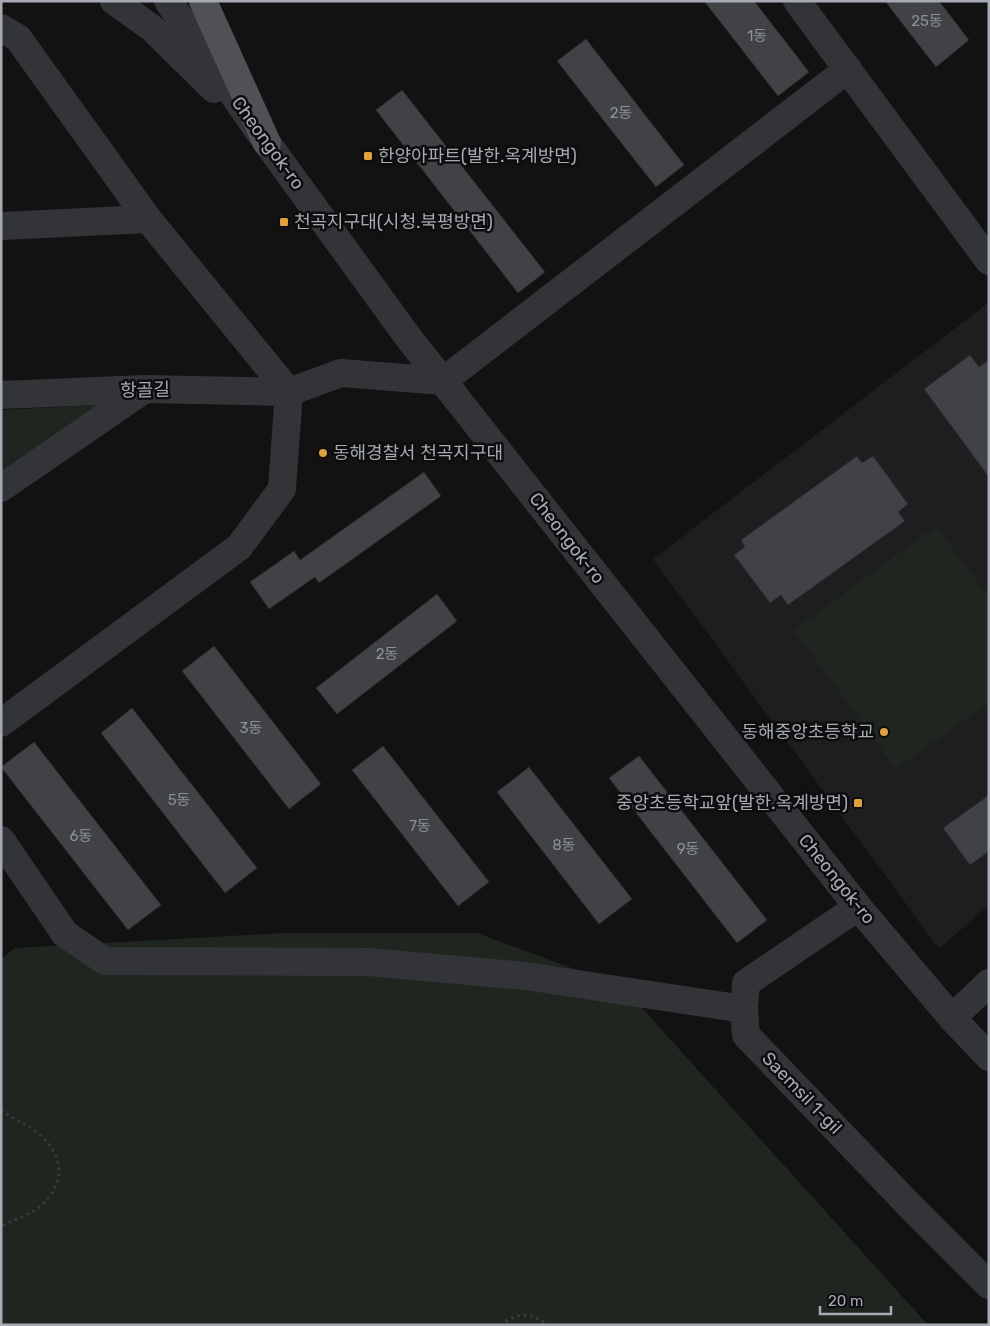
<svg xmlns="http://www.w3.org/2000/svg" width="990" height="1326" viewBox="0 0 990 1326" font-family="Rubik,'Noto Sans KR',sans-serif">
	<rect width="100%" height="100%" fill="#121213"/>
	<polygon fill="#1e1e20" points="988,303 989,905 939,949 653,559"/>
	<g fill="#1f261f">
		<polygon points="98,405 1,471 1,410"/>
		<polygon points="936,526 989,597 989,702 896,769 794,630"/>
		<polygon points="285,933 477,933 623,987 928,1325 1,1325 1,959 15,948"/>
	</g>
	<g fill="#414246" stroke="#2c2c2f">
		<polygon points="704,1 754,1 809,72 778,96"/>
		<polygon points="885,1 939,1 969,40 936,67"/>
		<polygon points="586,39 684,165 656,187 557,61"/>
		<polygon points="402,90 545,272 518,293 376,110"/>
		<polygon points="970,355 979,367 989,360 989,477 924,389"/>
		<polygon points="857,456 862,463 873,456 908,504 898,512 905,521 788,605 781,595 770,603 734,555 745,547 741,540"/>
		<polygon points="424,472 441,496 319,583 315,577 269,609 250,582 294,551 300,560"/>
		<polygon points="437,594 457,621 337,714 316,688"/>
		<polygon points="214,646 321,784 289,809 182,671"/>
		<polygon points="132,708 257,868 225,893 101,733"/>
		<polygon points="34,742 161,905 128,930 1,767"/>
		<polygon points="383,746 489,882 458,906 352,770"/>
		<polygon points="639,756 767,920 737,943 609,778"/>
		<polygon points="529,767 632,899 599,924 497,792"/>
		<polygon points="989,795 989,851 970,865 943,828"/>
	</g>
	<g fill="none" stroke-linecap="round" stroke-linejoin="round">
		<g stroke="#393b3f" stroke-width="3" stroke-dasharray="2.5 4" stroke-linecap="butt">
			<path d="M1,1110C11,1117 21,1122 31,1128C63,1149 70,1182 39,1207C28,1216 13,1219 1,1227"/>
			<path d="M500,1325C518,1312 531,1312 548,1325"/>
		</g>
		<g stroke="#333438" stroke-width="28">
			<polyline points="114,1 153,29 214,89"/>
			<polyline points="168,1 267,143 408,337 858,907 952,1018 989,1057"/>
			<polyline points="797,1 989,261"/>
			<polyline points="1,28 18,38 148,219 289,392"/>
			<polyline points="1,226 148,219"/>
			<polyline points="1,395 145,389 289,392"/>
			<polyline points="1,488 145,389"/>
			<polyline points="1,723 239,547 282,489 289,392 341,373 443,381 848,69"/>
			<polyline points="1,840 65,934 105,961 368,962 525,976 744,1009"/>
			<polyline points="858,907 746,983 744,1009 746,1035 911,1207 989,1285"/>
			<polyline points="952,1018 989,983"/>
		</g>
		<polyline stroke="#505157" stroke-width="28" points="203,1 267,143"/>
	</g>
	<g fill="#e0a03d" stroke="#0d0d0e" stroke-width="2">
		<rect x="363" y="151" width="10" height="10" rx="2.5"/>
		<rect x="279" y="217" width="10" height="10" rx="2.5"/>
		<circle cx="323" cy="453" r="5"/>
		<circle cx="884" cy="732" r="5"/>
		<rect x="853" y="798" width="10" height="10" rx="2.5"/>
	</g>
	<g text-anchor="middle" stroke-width="5" stroke-linejoin="round" paint-order="stroke">
		<g font-size="15" fill="#8c9098">
			<text x="927" y="26">25동</text>
			<text x="757" y="41">1동</text>
			<text x="621" y="118">2동</text>
			<text x="387" y="659">2동</text>
			<text x="251" y="733">3동</text>
			<text x="179" y="805">5동</text>
			<text x="420" y="831">7동</text>
			<text x="81" y="841">6동</text>
			<text x="564" y="850">8동</text>
			<text x="688" y="854">9동</text>
		</g>
		<g font-size="18" fill="#a5aab3" stroke="#0d0d0e">
			<text transform="translate(268 143) rotate(54)" y="6">Cheongok-ro</text>
			<text transform="translate(145 390) rotate(-1)" y="6">항골길</text>
			<text transform="translate(567 538) rotate(52)" y="6">Cheongok-ro</text>
			<text transform="translate(837 879) rotate(51)" y="6">Cheongok-ro</text>
			<text transform="translate(802 1093) rotate(46)" y="6">Saemsil 1-gil</text>
		</g>
		<g font-size="18" fill="#a5aab3" stroke="#0d0d0e" text-anchor="start">
			<text x="378" y="162">한양아파트(발한.옥계방면)</text>
			<text x="294" y="228">천곡지구대(시청.북평방면)</text>
			<text x="333" y="459">동해경찰서 천곡지구대</text>
			<text x="874" y="738" text-anchor="end">동해중앙초등학교</text>
			<text x="848" y="809" text-anchor="end">중앙초등학교앞(발한.옥계방면)</text>
		</g>
	</g>
	<rect width="990" height="1326" fill="none" stroke="#a5aab3" stroke-width="5"/>
	<path d="M820 1306v8h71v-8" fill="none" stroke="#a5aab3" stroke-width="2.5"/>
	<text x="828" y="1306" font-size="15" fill="#a5aab3" stroke="#0d0d0e" stroke-width="4" paint-order="stroke">20 m</text>
</svg>
